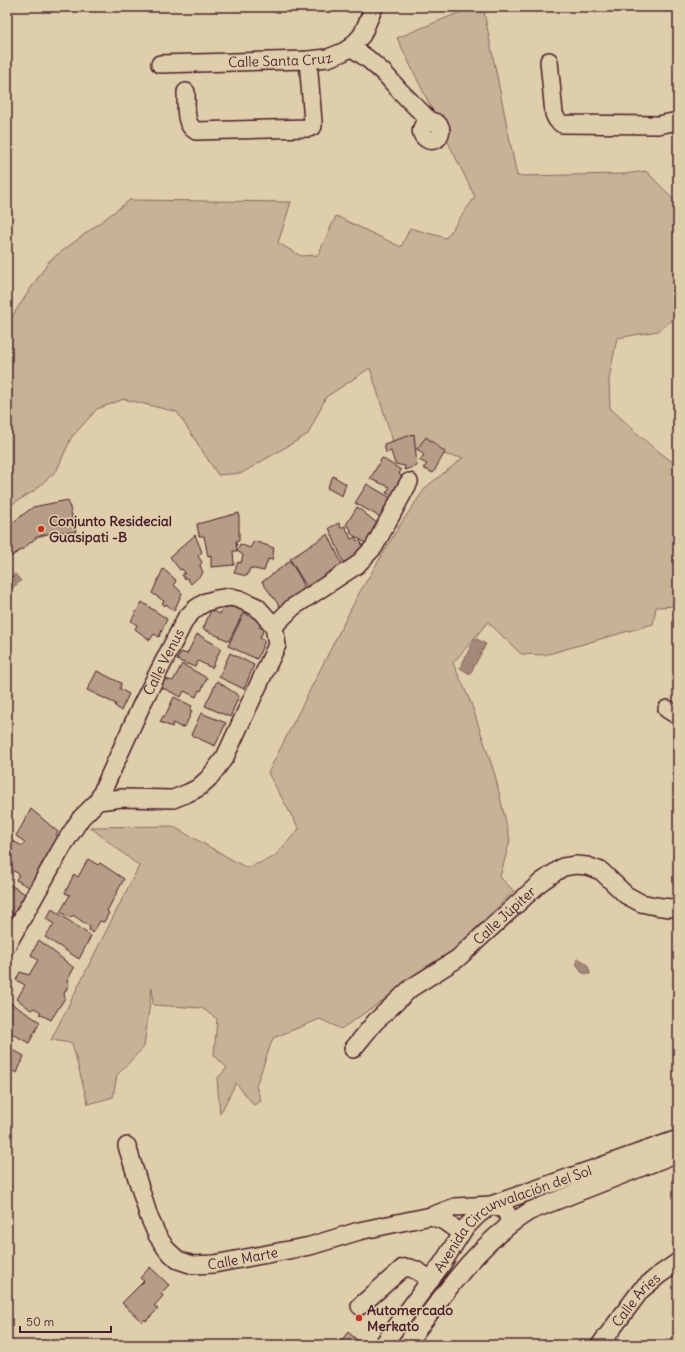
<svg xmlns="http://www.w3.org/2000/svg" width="685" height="1352" viewBox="0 0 685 1352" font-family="Delius,sans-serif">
	<rect width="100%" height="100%" fill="#dfceab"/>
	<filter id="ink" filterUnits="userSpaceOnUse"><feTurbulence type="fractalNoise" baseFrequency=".025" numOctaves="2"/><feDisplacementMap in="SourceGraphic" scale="8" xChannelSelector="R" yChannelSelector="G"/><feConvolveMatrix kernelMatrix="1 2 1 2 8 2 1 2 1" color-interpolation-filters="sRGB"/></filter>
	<g filter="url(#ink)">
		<polygon fill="#c7b296" stroke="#886860" points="473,7 483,7 517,176 624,174 646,171 678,204 678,316 658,331 617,338 609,379 610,408 650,445 678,466 678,606 656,607 653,624 545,655 521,654 488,622 453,663 471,703 495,775 510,840 500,877 514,891 444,959 341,1029 320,1019 273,1038 256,1086 261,1101 254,1105 236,1083 220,1114 217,1079 227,1068 214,1055 217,1019 202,1008 153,1005 152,987 144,1047 117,1075 113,1097 88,1104 72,1043 51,1040 139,866 90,827 172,826 247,868 274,857 299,829 268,773 358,595 402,522 426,487 463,458 394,445 370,368 326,397 308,434 242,473 218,475 177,412 124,399 97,409 71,438 57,470 34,491 7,507 7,324 49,261 130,200 291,202 278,243 301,256 318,255 336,216 401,247 410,228 446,238 475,197 397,38"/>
		<g fill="#a48978" stroke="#805f59">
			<polygon points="15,574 21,581 7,592 7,580"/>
			<polygon points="475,638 486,644 470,674 460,668"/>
			<path d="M577,959C584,959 590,967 590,974H586L581,972L576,963Z"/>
		</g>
		<g fill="#b69d87" stroke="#4a1f2b">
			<polygon points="414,434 417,466 404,470 405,466 395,464 391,451 386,453 384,444"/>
			<polygon points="426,437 445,452 433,473 423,468 427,464 419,460 424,455 417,449"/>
			<polygon points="382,458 401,470 399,474 407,480 396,497 386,493 390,487 370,479"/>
			<polygon points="333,476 346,484 342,496 327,488"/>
			<polygon points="367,484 394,500 384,519 355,503"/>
			<polygon points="68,500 76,532 54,532 37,537 24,548 7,559 7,527 33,507"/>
			<polygon points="357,507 383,528 372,547 350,533 351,529 346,525"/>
			<polygon points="239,513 239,541 236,541 237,551 233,551 234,565 211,567 211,555 208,556 204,536 199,536 197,524"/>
			<polygon points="339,523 341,528 345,526 351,539 355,537 357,541 360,540 366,554 345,566 329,528"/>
			<polygon points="328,534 344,569 308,589 290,559"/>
			<polygon points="195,535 202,552 198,556 202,562 200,565 203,573 191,584 187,578 185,579 182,575 185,573 182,569 180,570 170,557"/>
			<polygon points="254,541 274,548 272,560 268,559 264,571 250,568 247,576 234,573 238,562 241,563 243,555 237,551 240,544 250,548"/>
			<polygon points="290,561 301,579 306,591 281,608 262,582"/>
			<polygon points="163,569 176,580 174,585 182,593 174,611 166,604 165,606 162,603 164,601 152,593"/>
			<polygon points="231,598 247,605 229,641 203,629 211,610 220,614 223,608 226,609"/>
			<polygon points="142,602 167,619 159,637 154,634 150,640 135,629 137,625 131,621"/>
			<polygon points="244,613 261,622 259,627 264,629 260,638 265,641 257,659 228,646"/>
			<polygon points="197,634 221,648 212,668 198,661 195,667 177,660 181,652 187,654"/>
			<polygon points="230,653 254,665 244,689 219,677"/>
			<polygon points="182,664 207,678 201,691 199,690 196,697 184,691 181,697 161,687 165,679 173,681"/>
			<polygon points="97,671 121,683 120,689 129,694 121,711 115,706 116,704 87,690"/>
			<polygon points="217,681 239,696 230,717 205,706"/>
			<polygon points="174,697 192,706 190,710 192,711 185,727 182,726 182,728 173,723 172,727 160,722 163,716 165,716"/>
			<polygon points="201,713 226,723 215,746 191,735"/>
			<polygon points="31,809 58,832 56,835 59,837 45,863 42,863 31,888 16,880 19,874 7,867 7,843 9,839 22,846 25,842 16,836"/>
			<polygon points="88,859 98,865 100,863 124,879 107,911 109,913 104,922 100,921 93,933 89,930 90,927 73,915 71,918 60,912 70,895 65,893 74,874 78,877"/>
			<polygon points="7,883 27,895 16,916 7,910"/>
			<polygon points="52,909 91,936 79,959 45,937 54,924 46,919"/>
			<polygon points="7,915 16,921 7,931"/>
			<polygon points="39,940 74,968 67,981 69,984 64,994 65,998 51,1020 39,1014 41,1012 34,1008 31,1010 17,999 25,985 16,980 20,972 29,975 38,960 31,955"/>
			<polygon points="7,1001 40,1022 29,1043 7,1031"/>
			<polygon points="7,1047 24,1056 17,1073 7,1068"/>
			<polygon points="7,1078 12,1081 7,1093"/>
			<polygon points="150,1267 169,1285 161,1293 163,1296 154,1306 158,1309 146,1321 145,1319 142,1322 122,1303 144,1281 140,1278"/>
			<polygon points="348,1332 363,1345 338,1345"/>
		</g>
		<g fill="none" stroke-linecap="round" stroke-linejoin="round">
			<defs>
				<g id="minor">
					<path d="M351,47L368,59L385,74L400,91L430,121C437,122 443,126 440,134C434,151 408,130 430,121"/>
					<polyline points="549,61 554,114 557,120 562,124 658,125 678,121"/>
					<path id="s1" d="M160,64L308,60L328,58L343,52L351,47L362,35L374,7"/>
					<path d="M186,92C187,105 183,124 196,131L309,128L313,126V122L308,60"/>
					<polyline points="274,626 293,607 357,565 374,547 409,482"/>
					<polyline points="667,709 678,716"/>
					<path id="s2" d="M7,945L64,844L81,818L98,801L142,704L186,618L195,609L206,602L217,599L231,597L239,599L257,607L274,626L277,645L225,757L209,778L198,788L188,793L173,799L122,798L98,801"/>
					<path id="s3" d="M353,1049L375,1022L411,988L457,959L541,882L563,867L576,865L587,866L601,871L626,895L641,903L655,906L670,908L678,907"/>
					<path id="s4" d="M127,1146L149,1217L157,1235L167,1250L178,1260L193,1265L214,1264L310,1246L359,1231L431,1216L455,1207L491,1205L503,1209L507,1213L509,1220L508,1225"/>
					<polyline points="431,1216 444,1221 461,1233"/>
					<path d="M360,1306L403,1268C412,1265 423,1275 431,1280"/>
					<path id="s5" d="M383,1345L442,1264L464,1229L478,1215L491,1205L678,1139"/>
					<path d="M406,1345C442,1297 477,1243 530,1211L678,1153"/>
					<path id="s6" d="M600,1345L641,1290L659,1275L678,1262"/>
				</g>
			</defs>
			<use href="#minor" stroke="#4a1f2b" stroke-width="20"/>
			<use href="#minor" stroke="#dfceab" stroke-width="17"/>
		</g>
	</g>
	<g fill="#c8321e" stroke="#dfceab" stroke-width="1.5">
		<circle cx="41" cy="529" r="4"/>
		<circle cx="359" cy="1318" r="4"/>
	</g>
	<g text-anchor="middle" stroke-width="3" stroke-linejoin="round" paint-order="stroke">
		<g font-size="14" fill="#4a1f2b" stroke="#dfceab">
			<text dy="5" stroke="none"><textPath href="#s1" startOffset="120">Calle Santa Cruz</textPath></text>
			<text dy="5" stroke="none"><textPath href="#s2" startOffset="325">Calle Venus</textPath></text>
			<text dy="5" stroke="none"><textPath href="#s3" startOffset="203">Calle Júpiter</textPath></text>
			<text dy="5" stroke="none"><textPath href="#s5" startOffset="188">Avenida Circunvalación del Sol</textPath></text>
			<text dy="5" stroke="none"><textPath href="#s4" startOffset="193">Calle Marte</textPath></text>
			<text dy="5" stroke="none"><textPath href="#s6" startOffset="58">Calle Aries</textPath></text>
		</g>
		<g font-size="14" font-weight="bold" fill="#4a1f2b" stroke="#dfceab" text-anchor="start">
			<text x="49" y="526">Conjunto Residecial<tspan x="49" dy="16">Guasipati -B</tspan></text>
			<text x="367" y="1315">Automercado<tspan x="367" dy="16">Merkato</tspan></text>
		</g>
	</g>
	<rect width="685" height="1352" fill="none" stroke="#dfceab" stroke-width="24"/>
	<rect x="12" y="12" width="661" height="1328" fill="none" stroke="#4a1f2b" stroke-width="1.5" filter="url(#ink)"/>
	<path d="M20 1326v6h91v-6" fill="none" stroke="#4a1f2b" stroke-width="2"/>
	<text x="26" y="1326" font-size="12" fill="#4a1f2b" stroke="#dfceab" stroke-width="3" paint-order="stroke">50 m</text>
</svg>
